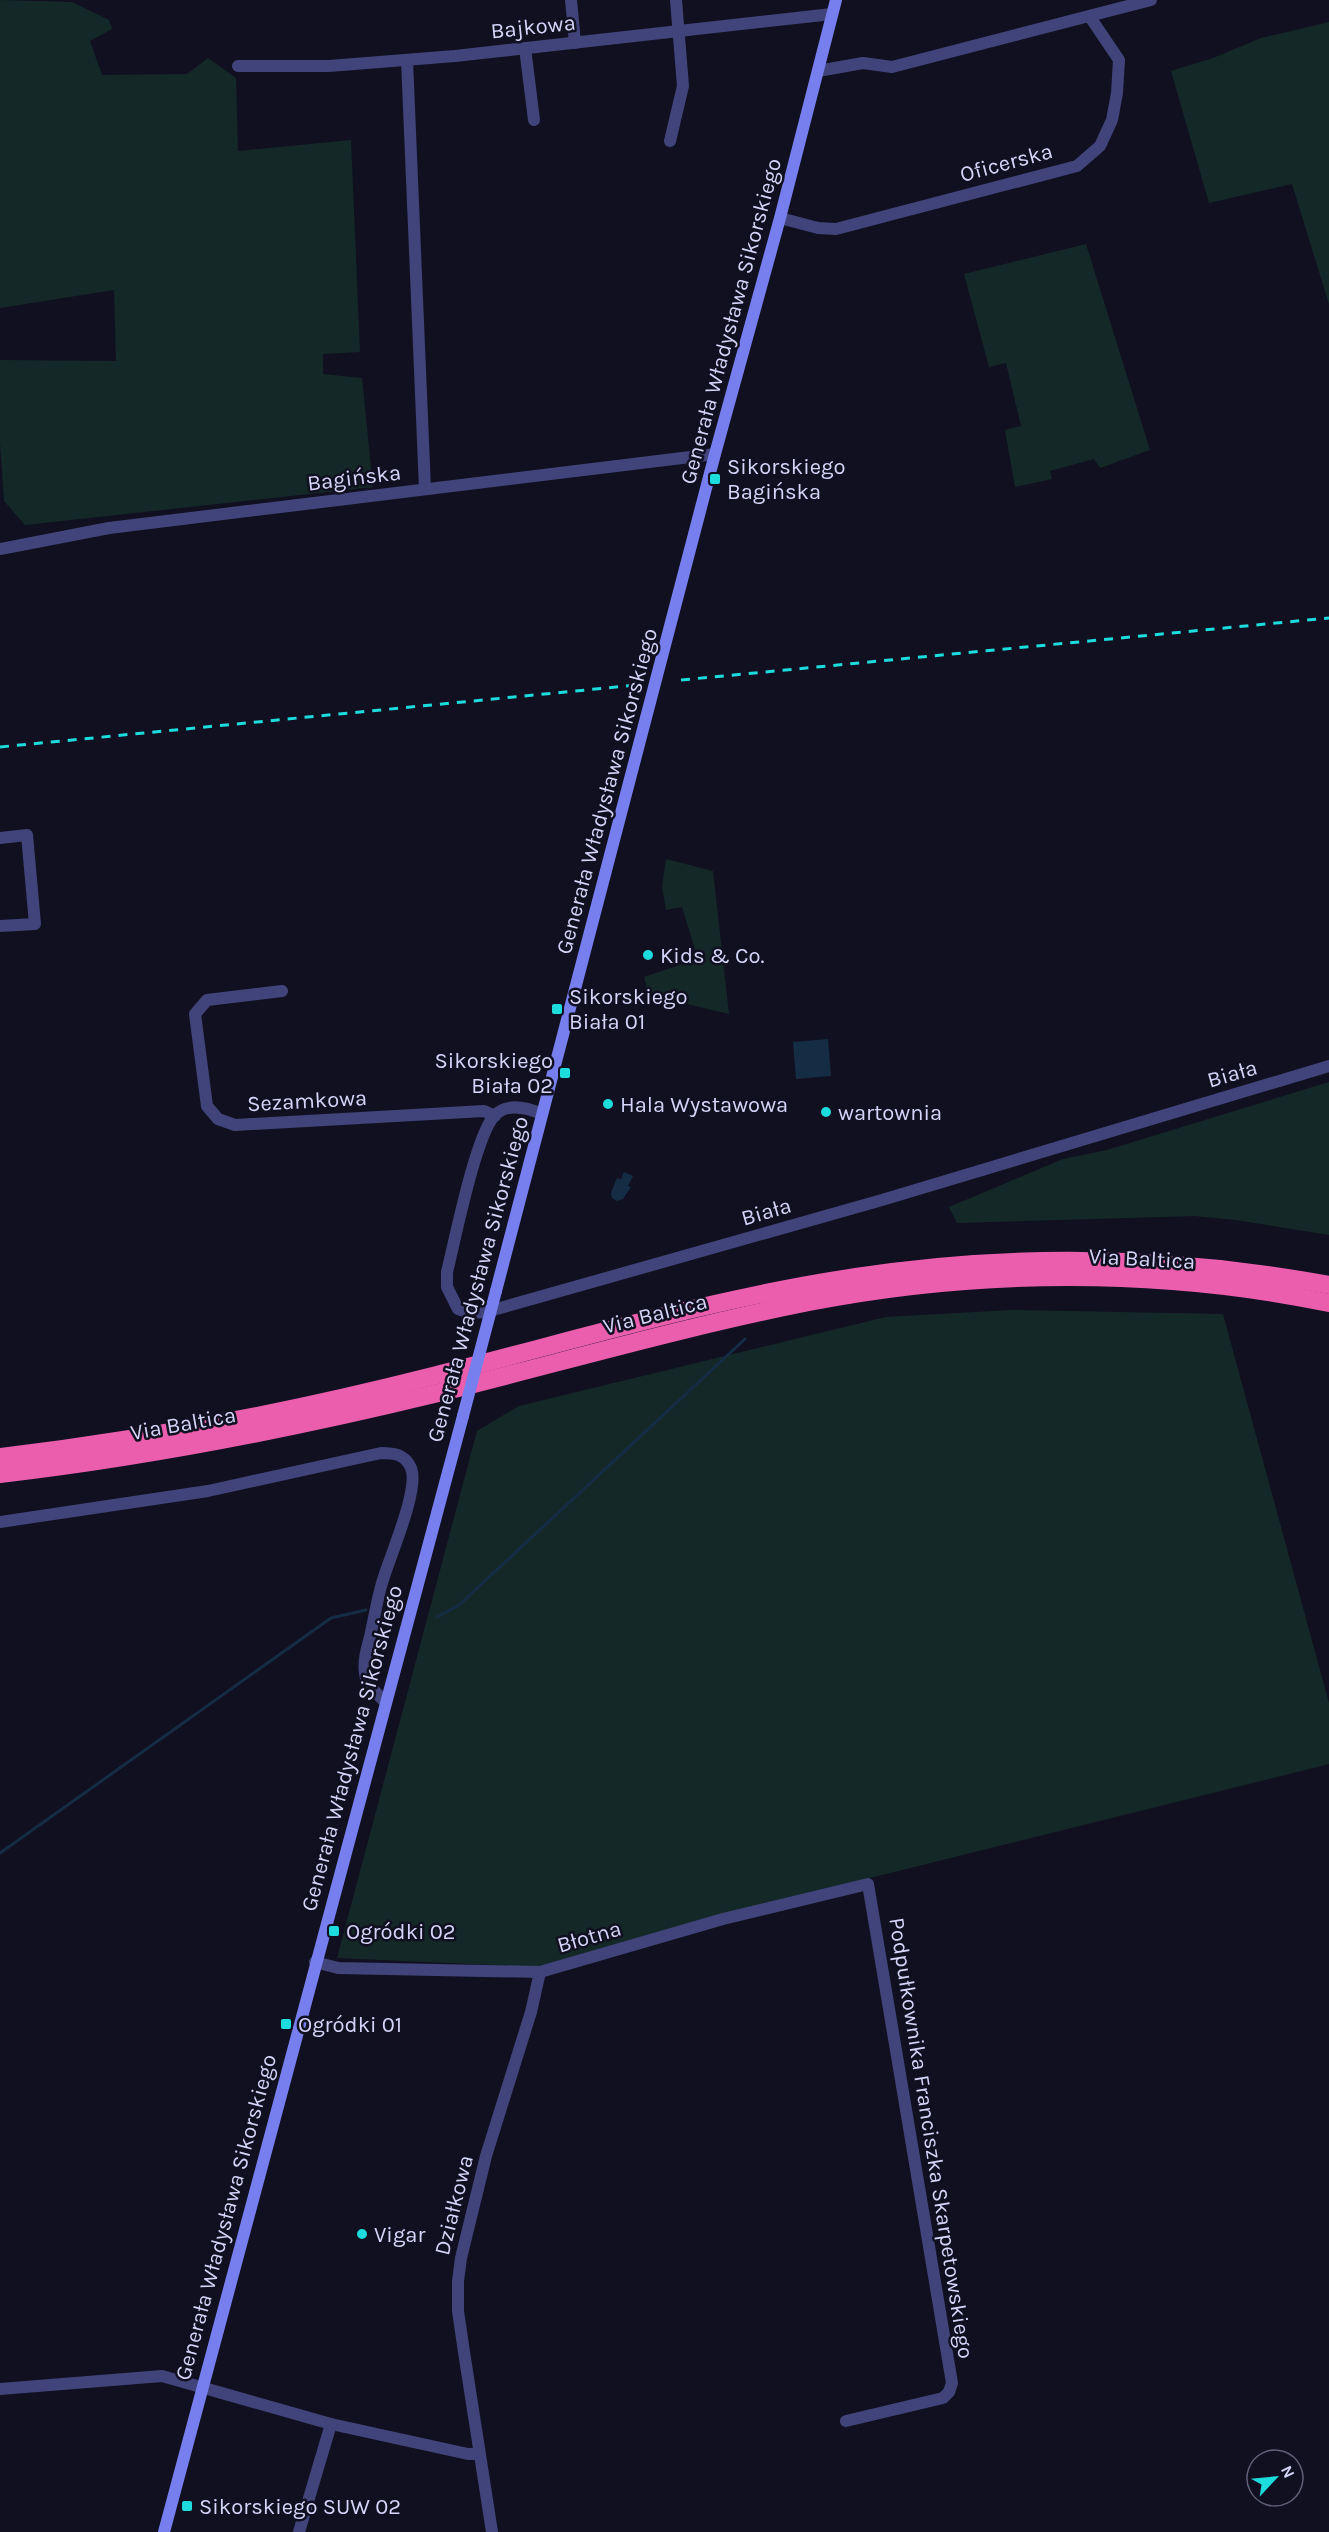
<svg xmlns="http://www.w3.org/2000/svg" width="1329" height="2532" viewBox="0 0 1329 2532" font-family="Karla,sans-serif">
	<rect width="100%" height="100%" fill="#111020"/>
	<g fill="#142927">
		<polygon points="0,0 72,2 109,20 112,29 90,41 102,75 187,74 208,58 236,78 238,151 351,140 360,352 323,354 323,374 362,378 373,487 25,525 4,501 0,443 0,360 116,361 114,290 0,308"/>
		<polygon points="1329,22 1329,304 1292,184 1209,203 1171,71 1213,58 1261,38"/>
		<polygon points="1086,244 1150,450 1100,468 1094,459 1050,471 1052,479 1015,487 1005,430 1021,426 1006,363 989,367 964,274"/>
		<polygon points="666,859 713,871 729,1014 649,995 644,977 698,959 682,907 666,910 662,887"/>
		<polygon points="1329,1082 1329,1235 1236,1220 1195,1216 957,1223 949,1207 1063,1159 1107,1150"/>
		<polygon points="1011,1310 1223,1314 1329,1703 1329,1764 693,1922 537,1967 337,1958 477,1431 519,1406 886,1317"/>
	</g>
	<g fill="#152c45">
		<polygon points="828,1039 831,1076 796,1079 793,1042"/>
		<polygon points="624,1172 633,1176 628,1186 631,1187 623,1199 617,1201 612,1198 611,1193 617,1178 621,1179"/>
	</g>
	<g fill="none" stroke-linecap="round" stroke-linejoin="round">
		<g stroke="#152c45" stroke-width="3">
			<polyline points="437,1617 459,1605 745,1339"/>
			<polyline points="0,1853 331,1618 366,1610"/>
		</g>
		<g stroke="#41447a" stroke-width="12">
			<polyline points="571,0 575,43"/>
			<polyline points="525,48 534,120"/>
			<polyline points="407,60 425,489"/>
			<polyline points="238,66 329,66 455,56 832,14"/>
			<polyline points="818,71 863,63 892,67 1151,0"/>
			<polyline points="670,141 683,86 676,0"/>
			<polyline points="780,218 818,228 836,229 1077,166 1100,146 1112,120 1117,93 1119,60 1090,17"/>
			<polyline points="0,549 109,528 715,454"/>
			<polyline points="0,838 27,835 35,924 0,926"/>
			<polyline points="282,991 207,1000 195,1014 207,1106 218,1119 235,1125 484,1111 495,1116"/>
			<path d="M542,1114C528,1108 507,1102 494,1116C475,1138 455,1240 447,1272V1287L458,1309L470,1313L486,1312L882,1200L1329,1066"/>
			<path d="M0,1522L208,1491L381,1453C394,1453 405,1454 411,1468C420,1489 389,1558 382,1583C377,1600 374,1619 370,1637C367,1648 363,1661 365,1673C366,1685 378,1694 385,1702"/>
			<polyline points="315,1962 338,1968 540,1972 723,1919 868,1884 952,2383 949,2392 943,2398 846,2421"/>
			<polyline points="0,2389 162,2376 331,2424 468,2454 478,2454"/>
			<polyline points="299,2532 331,2424"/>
			<polyline points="492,2532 464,2352 458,2311 458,2281 461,2258 486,2156 531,2012 540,1972"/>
		</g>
		<g stroke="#777fee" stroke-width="12">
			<polyline points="496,1291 715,454 780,218 836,0"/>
			<polyline points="164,2532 463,1416"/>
		</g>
		<g stroke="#eb5eae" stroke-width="18">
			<path d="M0,1457C146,1440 291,1412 433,1376C573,1341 713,1298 856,1277C1013,1253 1173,1256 1329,1285"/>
			<path d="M0,1474C146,1457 290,1429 434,1394C559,1363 683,1327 809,1302C978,1269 1160,1268 1329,1303"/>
		</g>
		<g stroke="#1cdcde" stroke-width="3" stroke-dasharray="9 8" stroke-linecap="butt">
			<polyline points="681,680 1329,618"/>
			<polyline points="0,747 637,685"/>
		</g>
		<polyline stroke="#777fee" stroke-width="12" points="463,1416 496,1291"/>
	</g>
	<g fill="#1cdcde" stroke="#111020" stroke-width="2">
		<rect x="709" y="473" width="12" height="12" rx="3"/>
		<circle cx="648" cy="955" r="6"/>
		<rect x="551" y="1003" width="12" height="12" rx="3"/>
		<rect x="559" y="1067" width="12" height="12" rx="3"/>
		<circle cx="608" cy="1104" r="6"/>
		<circle cx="826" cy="1112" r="6"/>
		<rect x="328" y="1925" width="12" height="12" rx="3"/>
		<rect x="280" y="2018" width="12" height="12" rx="3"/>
		<circle cx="362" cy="2234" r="6"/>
		<rect x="181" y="2500" width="12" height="12" rx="3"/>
	</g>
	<g text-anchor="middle" stroke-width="5" stroke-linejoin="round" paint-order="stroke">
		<g font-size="22" fill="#d5d5fa" stroke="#111020">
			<text transform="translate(533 26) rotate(-6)" y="8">Bajkowa</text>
			<text transform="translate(1006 162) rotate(-15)" y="8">Oficerska</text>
			<text transform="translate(730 321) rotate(-75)" y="8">Generała Władysława Sikorskiego</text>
			<text transform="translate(354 477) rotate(-7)" y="8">Bagińska</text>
			<text transform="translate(606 791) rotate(-75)" y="8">Generała Władysława Sikorskiego</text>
			<text transform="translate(1232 1073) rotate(-16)" y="8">Biała</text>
			<text transform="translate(307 1100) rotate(-3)" y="8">Sezamkowa</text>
			<text transform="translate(766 1211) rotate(-16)" y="8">Biała</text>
			<text transform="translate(1142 1258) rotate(3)" y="8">Via Baltica</text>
			<text transform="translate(477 1279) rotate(-75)" y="8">Generała Władysława Sikorskiego</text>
			<text transform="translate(655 1313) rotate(-14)" y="8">Via Baltica</text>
			<text transform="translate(183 1423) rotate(-10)" y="8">Via Baltica</text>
			<text transform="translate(351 1748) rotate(-75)" y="8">Generała Władysława Sikorskiego</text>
			<text transform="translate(589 1936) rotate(-16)" y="8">Błotna</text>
			<text transform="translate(932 2138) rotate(81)" y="8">Podpułkownika Franciszka Skarpetowskiego</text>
			<text transform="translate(453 2205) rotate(-76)" y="8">Działkowa</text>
			<text transform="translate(225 2217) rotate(-75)" y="8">Generała Władysława Sikorskiego</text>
		</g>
		<g font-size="22" fill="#d5d5fa" stroke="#111020" text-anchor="start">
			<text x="727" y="474">Sikorskiego<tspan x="727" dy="25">Bagińska</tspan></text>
			<text x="660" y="963">Kids &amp; Co.</text>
			<text x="569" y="1004">Sikorskiego<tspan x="569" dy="25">Biała 01</tspan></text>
			<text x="553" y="1068" text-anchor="end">Sikorskiego<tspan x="553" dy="25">Biała 02</tspan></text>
			<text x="620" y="1112">Hala Wystawowa</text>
			<text x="838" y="1120">wartownia</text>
			<text x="346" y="1939">Ogródki 02</text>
			<text x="298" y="2032">Ogródki 01</text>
			<text x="374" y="2242">Vigar</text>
			<text x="199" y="2514">Sikorskiego SUW 02</text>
		</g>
	</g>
	<g transform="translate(1275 2478) rotate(64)"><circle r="28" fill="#111020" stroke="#5f5f77" stroke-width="1.5"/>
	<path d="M0-4.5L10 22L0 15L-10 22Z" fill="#1cdcde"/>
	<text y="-9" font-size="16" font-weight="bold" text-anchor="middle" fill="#d5d5fa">N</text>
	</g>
</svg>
